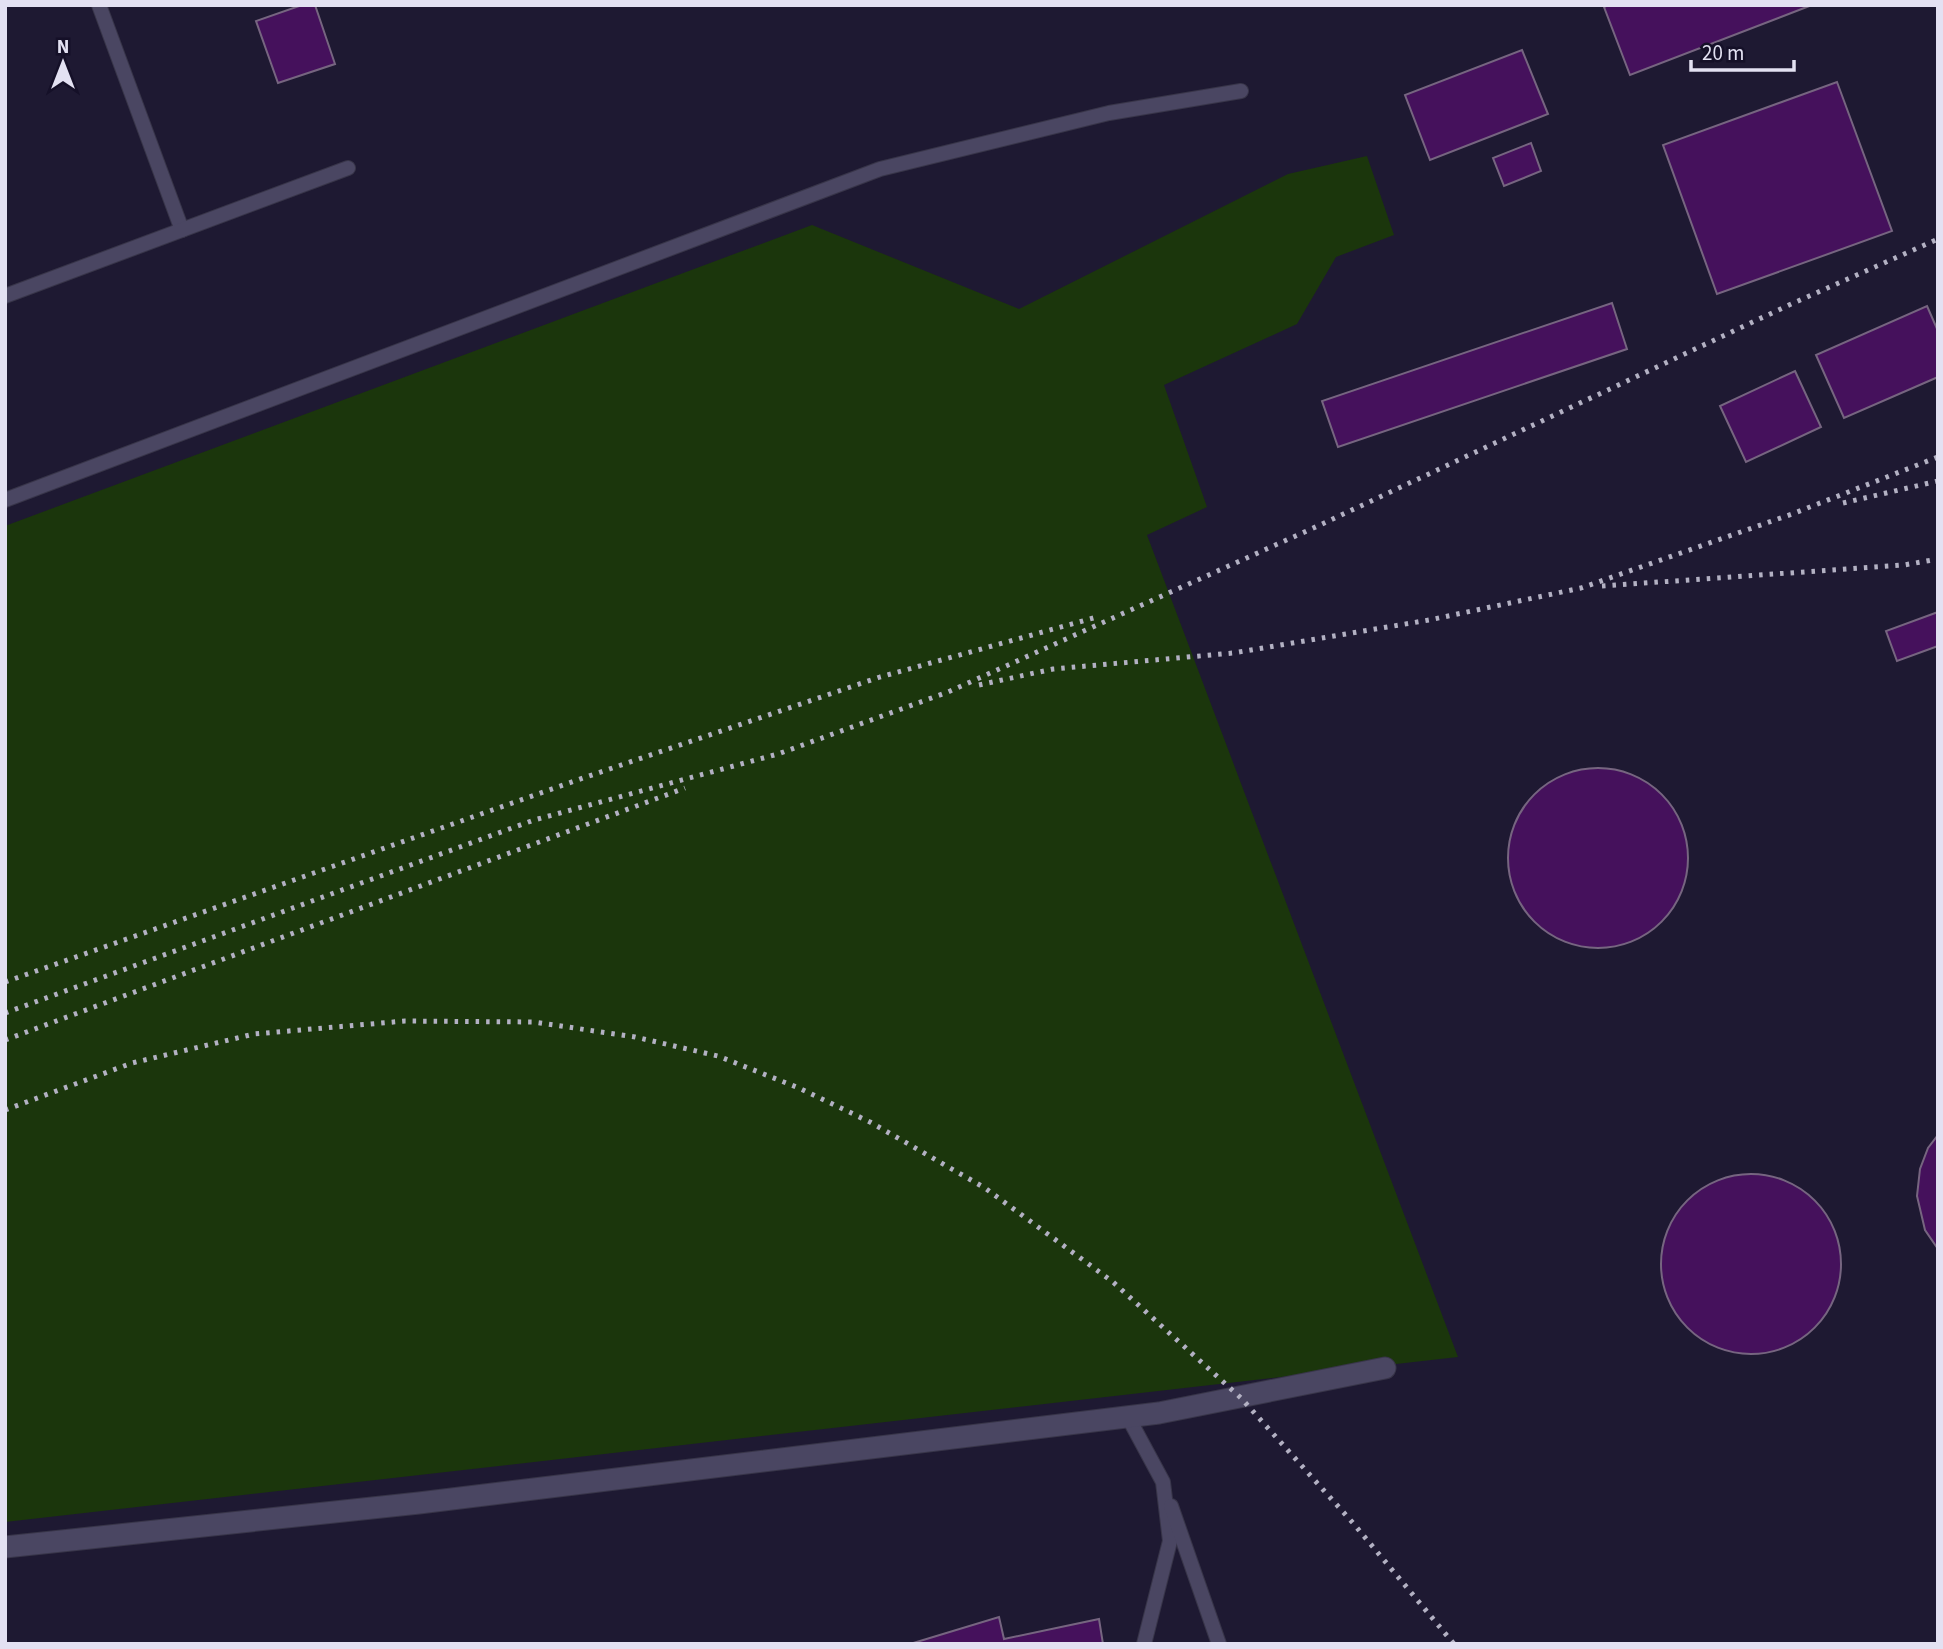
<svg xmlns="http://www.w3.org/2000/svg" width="1943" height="1649" viewBox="0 0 1943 1649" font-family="'Source Sans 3',sans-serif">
	<rect width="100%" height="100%" fill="#1e1932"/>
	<polygon fill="#1b360c" points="1367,156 1394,235 1336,257 1297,324 1164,385 1207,507 1147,535 1458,1357 5,1522 5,526 812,225 1019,309 1288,174"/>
	<g fill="#45115c" stroke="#766580" stroke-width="2">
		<polygon points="302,5 315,5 335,64 278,83 256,21"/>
		<polygon points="1608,5 1812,5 1630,75 1604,7"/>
		<polygon points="1522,50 1548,114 1430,160 1405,95"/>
		<polygon points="1837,82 1892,231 1717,294 1663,145"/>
		<polygon points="1531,143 1541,171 1504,186 1493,158"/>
		<polygon points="1612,303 1627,349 1338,447 1322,401"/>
		<polygon points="1927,306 1938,331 1938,377 1844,418 1816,355"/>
		<polygon points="1795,371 1821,427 1746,462 1720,406"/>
		<polygon points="1938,612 1938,646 1897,661 1886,631"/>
		<circle cx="1598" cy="858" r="90"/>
		<polygon points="1938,1135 1938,1249 1925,1230 1917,1196 1920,1169 1928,1148"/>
		<circle cx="1751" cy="1264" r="90"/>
		<polygon points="999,1617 1004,1639 1099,1619 1103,1644 910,1644"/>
	</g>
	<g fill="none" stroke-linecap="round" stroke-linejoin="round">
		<defs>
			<g id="service">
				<polyline points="99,5 182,230"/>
				<polyline points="5,296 348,168"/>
				<polyline points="5,500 880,169 1109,113 1241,91"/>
				<polyline points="1128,1417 1163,1482 1170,1541 1144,1644"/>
				<polyline points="1171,1506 1219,1644"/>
			</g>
			<polyline id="minor" points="5,1547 419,1503 1159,1413 1385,1368"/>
		</defs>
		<use href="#service" stroke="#383549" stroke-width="16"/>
		<use href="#minor" stroke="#383549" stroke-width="23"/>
		<use href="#service" stroke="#4a4662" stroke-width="14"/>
		<use href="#minor" stroke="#4a4662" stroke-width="21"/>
		<g stroke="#b3b1c3" stroke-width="5" stroke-dasharray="3.5 7" stroke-linecap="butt">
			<polyline points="1843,503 1938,481"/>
			<polyline points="1602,586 1904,565 1938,559"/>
			<polyline points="979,685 1053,669 1233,653 1429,620 1581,588 1792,514 1938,457"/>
			<polyline points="5,982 583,778 880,677 1097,617"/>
			<polyline points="5,1013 534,820 778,754 948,692 1320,525 1789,305 1938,239"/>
			<polyline points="5,1040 685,788"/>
			<polyline points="5,1110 132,1063 254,1034 405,1021 534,1022 635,1037 718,1056 799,1088 870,1122 985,1188 1113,1282 1241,1398 1353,1523 1454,1644"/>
		</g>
	</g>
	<rect width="1943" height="1649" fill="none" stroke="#e3e1f2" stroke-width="14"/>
	<g transform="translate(63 63)" stroke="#151028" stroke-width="5" paint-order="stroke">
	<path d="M0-5L12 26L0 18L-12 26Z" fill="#e3e1f2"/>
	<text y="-10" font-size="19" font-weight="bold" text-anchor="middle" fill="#e3e1f2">N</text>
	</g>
	<path d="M1691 60v10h103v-10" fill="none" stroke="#e3e1f2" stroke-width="3.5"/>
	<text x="1702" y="60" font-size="21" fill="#e3e1f2" stroke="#151028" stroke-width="5" paint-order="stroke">20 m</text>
</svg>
